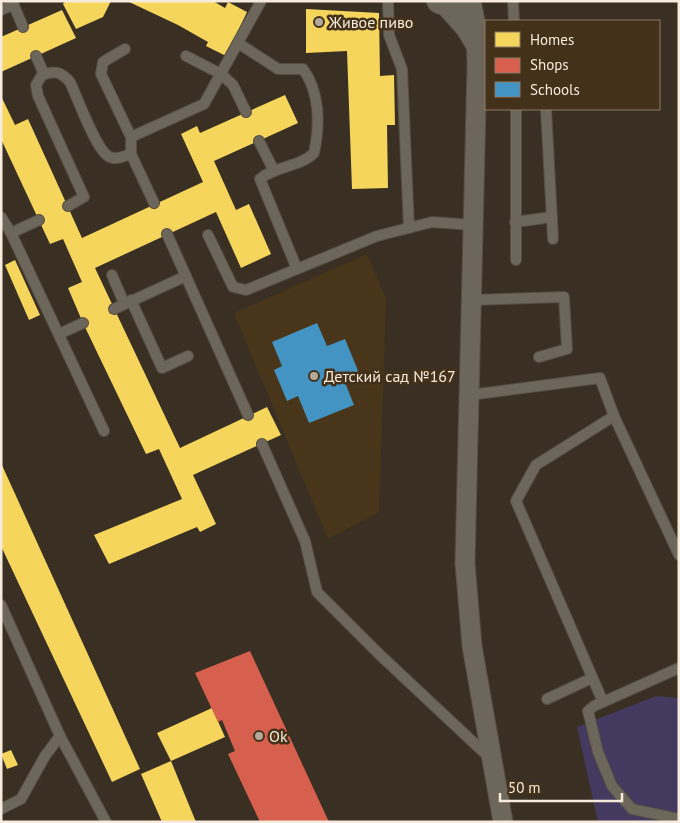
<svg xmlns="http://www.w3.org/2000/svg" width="680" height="823" viewBox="0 0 680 823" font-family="'PT Sans',sans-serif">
	<rect width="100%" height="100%" fill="#393023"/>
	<polygon fill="#493519" points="367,254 386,299 379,512 328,539 234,313"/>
	<polygon fill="#44395e" points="656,696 679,698 679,822 598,822 577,727"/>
	<g fill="#f6d55c">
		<polygon points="65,1 111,1 103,17 76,29 63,4"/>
		<polygon points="127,1 213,1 225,8 228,2 247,12 226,56 206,46 208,42 178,25"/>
		<polygon points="306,9 379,13 380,76 394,75 395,125 387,125 388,188 352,189 347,51 306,53"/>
		<polygon points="62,10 76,38 1,72 1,37"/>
		<polygon points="285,95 298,123 214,161 236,210 249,204 271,254 241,268 216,212 95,268 180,448 267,407 281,435 193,475 216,524 200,532 197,527 109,564 94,535 182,499 159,449 146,454 83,323 68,288 82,282 63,239 50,244 1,139 1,96 15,125 28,119 82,238 203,182 181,134 197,126 200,133"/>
		<polygon points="15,260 40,315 29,320 5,265"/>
		<polygon points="1,463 140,769 112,782 1,546"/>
		<polygon points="212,708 225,737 171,761 157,733"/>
		<polygon points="11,750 18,765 7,769 1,754"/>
		<polygon points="171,761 189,805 196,822 162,822 141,774"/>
	</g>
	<polygon fill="#d6604d" points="250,651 329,822 260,822 228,754 235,751 222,720 218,722 195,673"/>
	<polygon fill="#4393c3" points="317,323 327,346 345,339 359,373 344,380 354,405 309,423 298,396 287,401 274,370 282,366 272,342"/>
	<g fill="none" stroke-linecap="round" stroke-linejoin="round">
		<defs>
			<g id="service">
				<polyline points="12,1 23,27"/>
				<polyline points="388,1 389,35 402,69 409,228"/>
				<polyline points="513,1 514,21"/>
				<polyline points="1,10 13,5"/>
				<path d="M238,43L278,69H303C320,92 320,125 314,153C300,167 275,166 260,179L297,269"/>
				<polyline points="125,49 103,62 101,74 131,137"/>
				<polyline points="36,56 44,74"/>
				<polyline points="186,56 221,74 233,85 246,112"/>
				<polyline points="546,109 553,239"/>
				<polyline points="259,141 274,171"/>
				<polyline points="154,203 131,154 131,137 204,104 261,1"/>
				<path d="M68,206L84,197L38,96L36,85L42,75C55,70 61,72 70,82C77,97 96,149 108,156C115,161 124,156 131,154"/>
				<polyline points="1,217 11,233 104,431"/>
				<polyline points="515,222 552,217"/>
				<polyline points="11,233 39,220"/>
				<polyline points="167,234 248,415"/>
				<polyline points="208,235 233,287 246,290 377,236 432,222 473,225"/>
				<polyline points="516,260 516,109"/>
				<polyline points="112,275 124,303"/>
				<polyline points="131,300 162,368 188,356"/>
				<polyline points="472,300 564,297 567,349 539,357"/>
				<polyline points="114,309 186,276"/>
				<polyline points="59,334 83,323"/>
				<polyline points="470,395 600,378 614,416 679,555"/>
				<polyline points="614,416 536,465 516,501 603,702 679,668"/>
				<polyline points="262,444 305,541 317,592 379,654 490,758"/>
				<polyline points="1,605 60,736 106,822"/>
				<polyline points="547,699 592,678"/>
				<polyline points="603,702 594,706 588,711 598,752 612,786 632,809 679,819"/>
				<polyline points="1,809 21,799 45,756 60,736"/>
			</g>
			<g id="minor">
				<polyline points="471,1 476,26 477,66 465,563 472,646 503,822"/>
				<polyline points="444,4 466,29 476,46"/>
			</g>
			<polyline id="tertiary" points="439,1 450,5 463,1"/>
		</defs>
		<use href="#service" stroke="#564e43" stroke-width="12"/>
		<use href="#minor" stroke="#564e43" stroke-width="21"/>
		<use href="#tertiary" stroke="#564e43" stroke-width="26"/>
		<use href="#service" stroke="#6d665b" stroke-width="10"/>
		<use href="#minor" stroke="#6d665b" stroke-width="19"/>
		<use href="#tertiary" stroke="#6d665b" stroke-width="24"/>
	</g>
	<g fill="#b4aa9c" stroke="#433119" stroke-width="2">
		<circle cx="319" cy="22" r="5"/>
		<circle cx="314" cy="376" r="5"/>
		<circle cx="259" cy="736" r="5"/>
	</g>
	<g text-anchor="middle" stroke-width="5" stroke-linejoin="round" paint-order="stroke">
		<g font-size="16" fill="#f7ebdd" stroke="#433119" text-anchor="start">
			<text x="329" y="28">Живое пиво</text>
			<text x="324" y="382">Детский сад №167</text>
			<text x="269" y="742">Ok</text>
		</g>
	</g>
	<rect width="680" height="823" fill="none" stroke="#f7ebdd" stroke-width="5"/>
	<rect x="485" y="20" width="175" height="90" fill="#433119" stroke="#8b7b67"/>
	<rect x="495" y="32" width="25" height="15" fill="#f6d55c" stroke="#8b7b67"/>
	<text x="530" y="45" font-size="15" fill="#f7ebdd">Homes</text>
	<rect x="495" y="58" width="25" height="15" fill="#d6604d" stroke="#8b7b67"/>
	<text x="530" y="70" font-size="15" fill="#f7ebdd">Shops</text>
	<rect x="495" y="82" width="25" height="15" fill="#4393c3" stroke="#8b7b67"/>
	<text x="530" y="95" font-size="15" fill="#f7ebdd">Schools</text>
	<path d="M500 793v8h122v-8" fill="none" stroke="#f7ebdd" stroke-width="2.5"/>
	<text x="508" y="793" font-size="15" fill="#f7ebdd" stroke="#433119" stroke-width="4" paint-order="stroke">50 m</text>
</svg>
